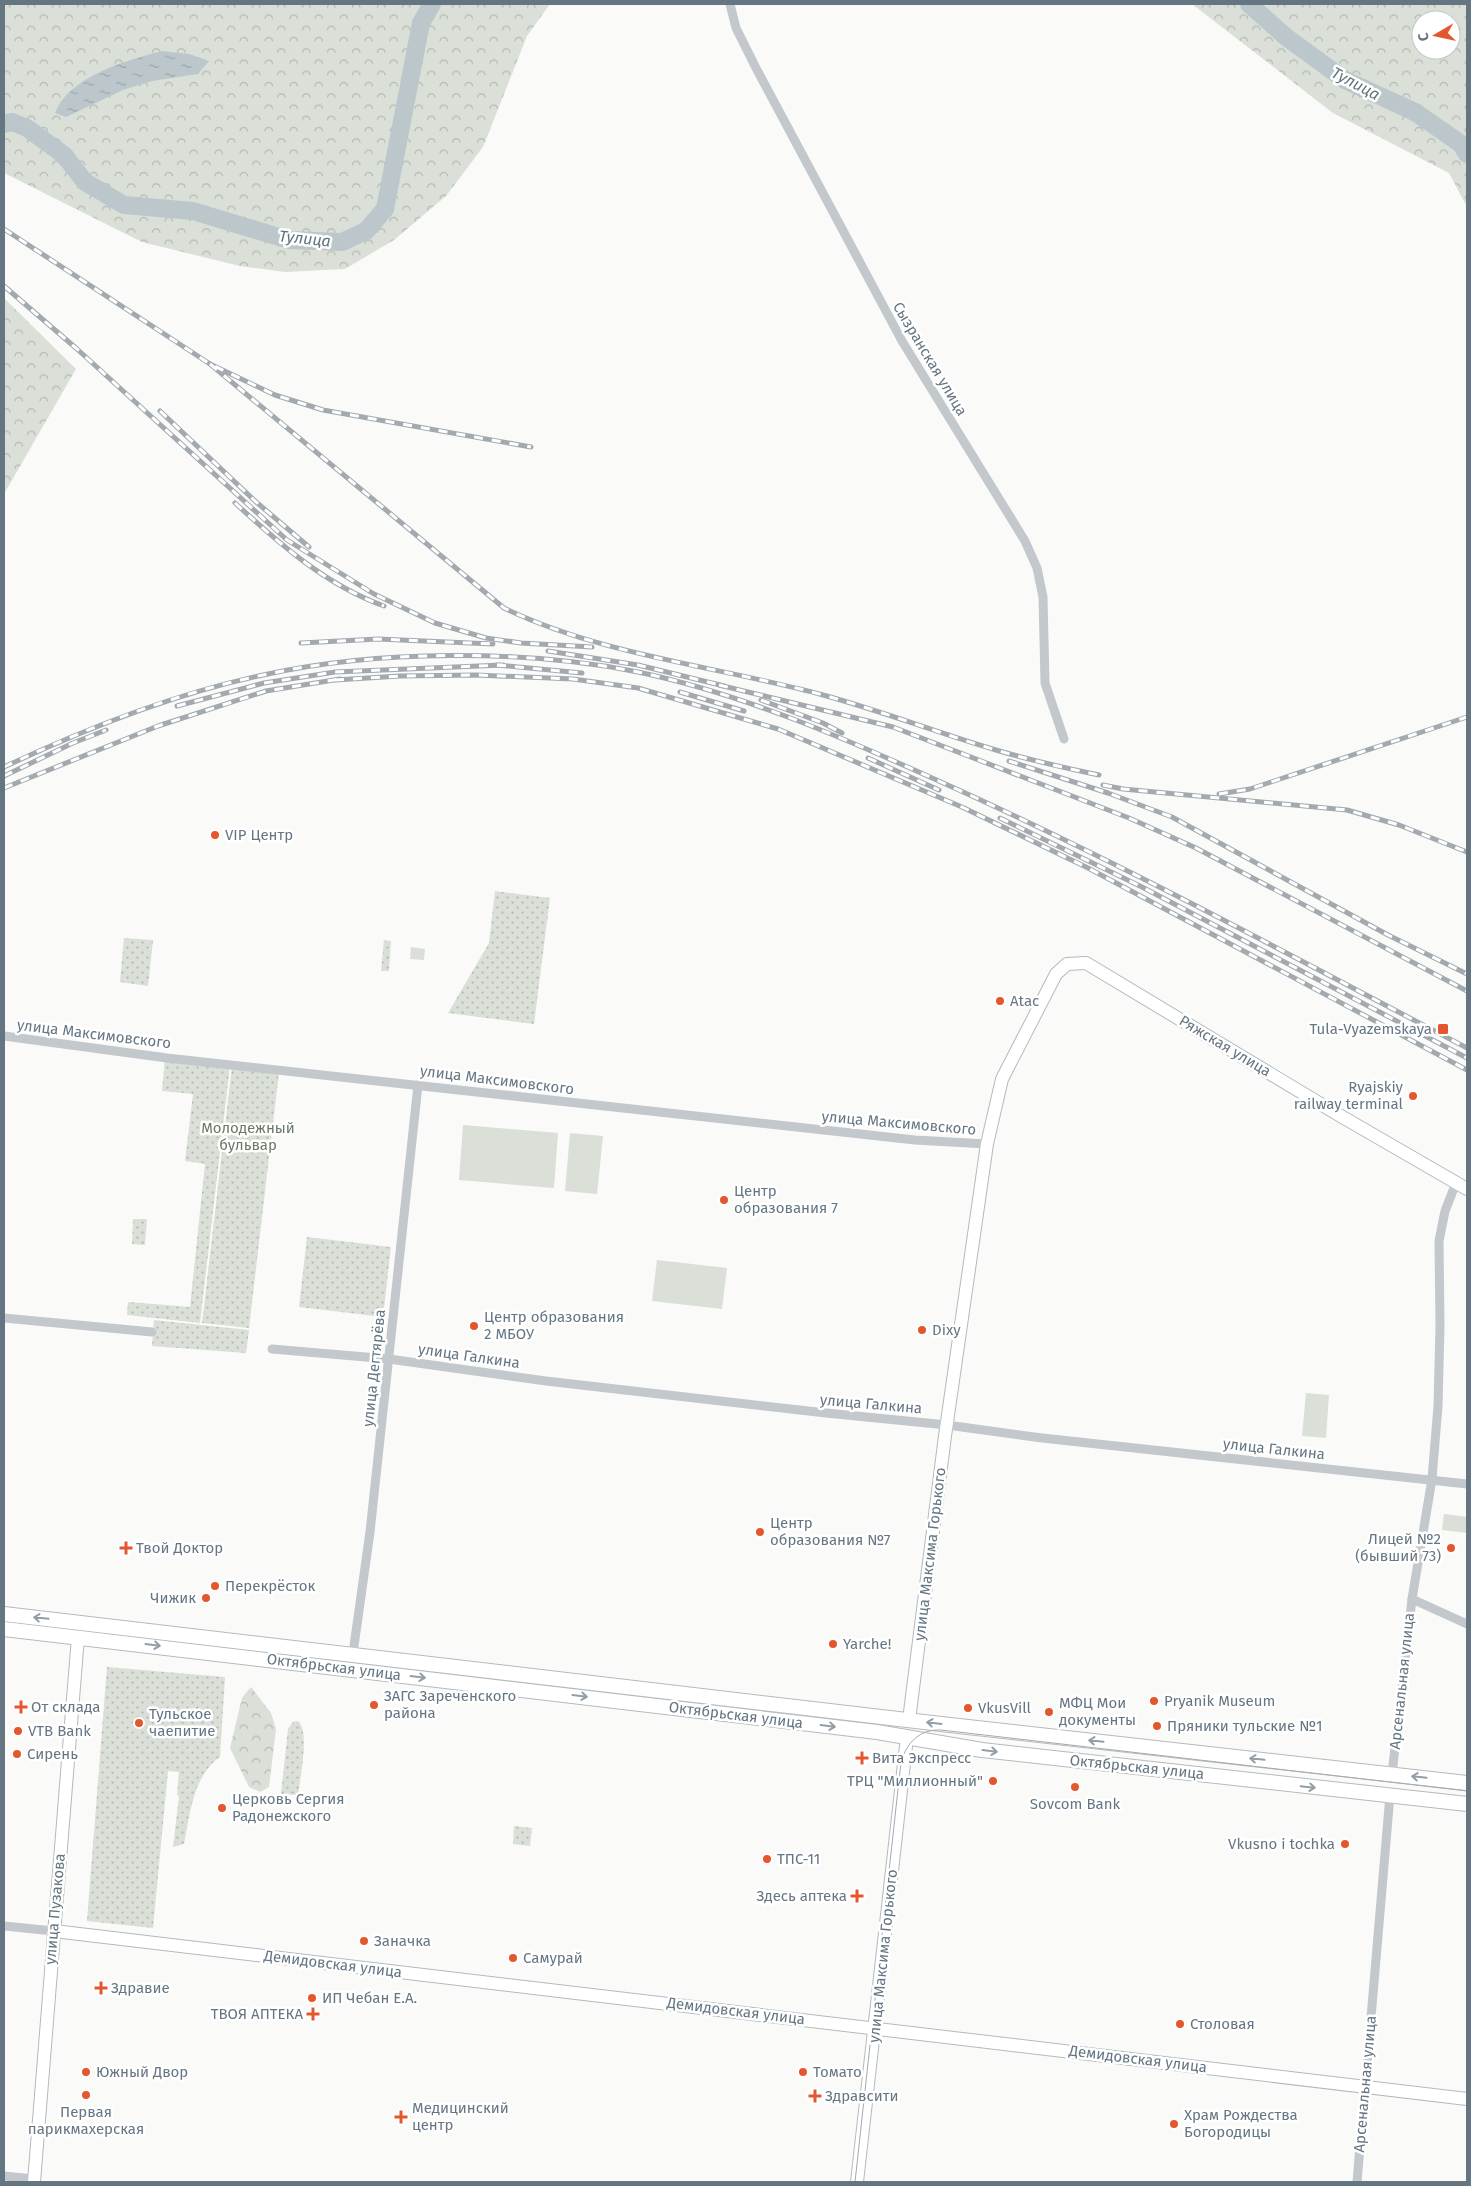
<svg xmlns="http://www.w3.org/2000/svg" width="1471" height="2186" viewBox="0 0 1471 2186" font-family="'Fira Sans',sans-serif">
	<defs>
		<pattern id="green-dots" width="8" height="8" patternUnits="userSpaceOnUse" patternTransform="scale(1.25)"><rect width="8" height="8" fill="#dadfd7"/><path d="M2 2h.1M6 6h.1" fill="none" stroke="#b4b9b4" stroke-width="1.8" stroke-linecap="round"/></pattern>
		<pattern id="forest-crowns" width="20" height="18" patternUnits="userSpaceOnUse" patternTransform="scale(1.25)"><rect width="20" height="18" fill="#dadfd7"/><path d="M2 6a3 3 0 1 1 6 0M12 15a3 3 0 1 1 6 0" fill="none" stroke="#b4b9b4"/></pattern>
		<pattern id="water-ripples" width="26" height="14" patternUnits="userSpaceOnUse" patternTransform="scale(1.25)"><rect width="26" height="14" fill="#bbc7cb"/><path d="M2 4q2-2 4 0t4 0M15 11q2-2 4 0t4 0" fill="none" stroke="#9ca6aa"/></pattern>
	</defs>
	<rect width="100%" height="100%" fill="#fafaf8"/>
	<g fill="url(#green-dots)">
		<polygon points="495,891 550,898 534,1024 448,1013 489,943"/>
		<polygon points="124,938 153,940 148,986 120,982"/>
		<polygon points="384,940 391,941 389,971 381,971"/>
		<polygon points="165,1058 230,1066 200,1323 127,1315 128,1302 190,1307 205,1164 185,1161 193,1094 162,1091"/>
		<polygon points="232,1066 279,1072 249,1328 202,1323"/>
		<polygon points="133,1219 147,1219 145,1245 132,1244"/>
		<polygon points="307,1237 391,1247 383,1317 299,1307"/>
		<polygon points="154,1320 249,1330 246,1353 152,1346"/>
		<path d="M107,1667L225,1677L220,1757C193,1776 190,1814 184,1844L173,1847L179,1796L177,1795L179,1772L168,1771L153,1928L87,1921Z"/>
		<path d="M298,1721C310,1731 300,1779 298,1795L281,1794L288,1729L293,1722Z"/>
		<polygon points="514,1826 532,1828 530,1846 513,1844"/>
	</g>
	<g fill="url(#forest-crowns)" fill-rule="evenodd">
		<polygon points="4,4 550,4 527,36 483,147 446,196 394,240 345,269 285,272 240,266 142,242 4,173"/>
		<path d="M1192,4H1467V207L1449,173L1333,113ZM1421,20H1451V50H1421Z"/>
		<polygon points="4,298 76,369 4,494"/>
		<polygon points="251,1687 271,1713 276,1729 269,1787 260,1792 249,1787 230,1748 242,1698"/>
	</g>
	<g fill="#dadfd7">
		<polygon points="411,947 425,949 424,960 410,959"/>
		<polygon points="463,1125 558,1133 554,1188 459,1180"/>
		<polygon points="570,1133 603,1136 597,1194 565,1191"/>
		<polygon points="657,1260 727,1268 722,1309 652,1301"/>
		<polygon points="1306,1393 1329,1395 1326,1438 1302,1436"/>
		<polygon points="1444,1514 1467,1517 1467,1533 1442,1530"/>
	</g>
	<path fill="url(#water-ripples)" d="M162,51L189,54L209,61L198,74L152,81L123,90L66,117L55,113C69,76 128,60 162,51Z"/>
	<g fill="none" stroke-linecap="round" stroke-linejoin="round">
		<g stroke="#bbc7cb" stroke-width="18">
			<polyline points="1249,4 1286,37 1345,80 1415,112 1461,144 1467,154"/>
			<polyline points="4,124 12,122 27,128 64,155 85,182 124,205 193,211 289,240 342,242 366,231 385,209 421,23 432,4"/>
		</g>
		<defs>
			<g id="secondary">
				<polyline points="909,1720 945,1436 987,1144 1002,1079 1056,974 1067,964 1086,963 1339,1115 1467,1189"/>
				<polyline points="54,1931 1467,2099"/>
				<polyline points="34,2182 78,1637"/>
				<polyline points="857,2182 907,1737"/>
			</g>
			<g id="primary">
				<polyline points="4,1614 941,1724 1467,1783"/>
				<polyline points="4,1629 877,1732 982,1750 1467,1804"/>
			</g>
		</defs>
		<use href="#secondary" stroke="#b3babf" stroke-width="14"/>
		<use href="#primary" stroke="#b5babe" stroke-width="16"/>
		<g stroke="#c3c8cc" stroke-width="9">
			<polyline points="730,4 736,28 756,68 902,341 1025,541 1037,568 1043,597 1045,683 1064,739"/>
			<polyline points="4,1036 167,1058 915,1140 987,1144"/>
			<polyline points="4,1318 152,1332"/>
			<polyline points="272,1349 389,1359 546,1381 826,1413 947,1425 1042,1438 1467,1484"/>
			<polyline points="1412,1599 1467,1624"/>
			<polyline points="353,1653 370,1532 418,1085"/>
			<polyline points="1392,1774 1412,1599 1432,1479 1438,1406 1440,1326 1439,1241 1445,1211 1456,1183"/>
			<polyline points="4,1926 54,1931"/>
			<polyline points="4,2176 34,2179"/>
			<polyline points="1357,2182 1390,1795"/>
		</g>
		<use href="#secondary" stroke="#fff" stroke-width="12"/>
		<use href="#primary" stroke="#fff" stroke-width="14"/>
		<path stroke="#a2aab0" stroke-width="1" d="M855,2182L901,1762C907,1742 920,1729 941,1730L1467,1791"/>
		<defs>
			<g id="rail">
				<polyline points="4,229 210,364 275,395 323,410 531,447"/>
				<polyline points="4,286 77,349 287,540 374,594 435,623 486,638 521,643 592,647"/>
				<path d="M210,364L504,608C604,656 717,666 823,695C882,711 938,733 996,750C1030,760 1065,768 1099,775"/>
				<polyline points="160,411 255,501 309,547"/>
				<path d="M235,503C281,545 326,585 384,606"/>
				<polyline points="301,643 378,639 493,644"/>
				<polyline points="548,651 638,665 724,686"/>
				<polyline points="497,665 582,673"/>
				<polyline points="335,680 400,676 476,675 573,679 638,688 778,729 962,807 1088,868 1467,1070"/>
				<polyline points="719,685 893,727 1129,818 1196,848 1467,991"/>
				<polyline points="680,692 744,711"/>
				<polyline points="761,700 823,723 842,733"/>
				<polyline points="177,706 264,683 335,672 503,665"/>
				<polyline points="868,758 939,790"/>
				<polyline points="1009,761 1108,793 1172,817 1388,935 1467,974"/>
				<path d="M4,767C87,728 173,694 263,675C376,650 524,649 638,672C743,694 844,738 941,782C1120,862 1293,957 1467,1048"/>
				<polyline points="4,776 73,743 106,730"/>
				<polyline points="1103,785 1123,789 1347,810 1399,825 1467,852"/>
				<polyline points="4,788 158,726 266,691 340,679"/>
				<polyline points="1219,794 1250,789 1271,782 1467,717"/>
				<polyline points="1000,818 1142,887 1467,1058"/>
			</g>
		</defs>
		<use href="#rail" stroke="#a2aab0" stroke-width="5"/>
		<use href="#rail" stroke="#fff" stroke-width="3" stroke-dasharray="9" stroke-linecap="butt"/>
	</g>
	<defs><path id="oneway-shaft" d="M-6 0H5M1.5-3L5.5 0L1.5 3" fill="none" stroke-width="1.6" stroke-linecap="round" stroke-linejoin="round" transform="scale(1.25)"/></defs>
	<g stroke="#939fa8">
		<use href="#oneway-shaft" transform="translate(41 1618) rotate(-174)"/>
		<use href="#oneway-shaft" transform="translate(153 1645) rotate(7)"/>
		<use href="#oneway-shaft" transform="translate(418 1677) rotate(7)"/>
		<use href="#oneway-shaft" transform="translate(580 1696) rotate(7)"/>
		<use href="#oneway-shaft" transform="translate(934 1723) rotate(-173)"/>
		<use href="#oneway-shaft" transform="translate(828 1726) rotate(7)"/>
		<use href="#oneway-shaft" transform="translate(1096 1741) rotate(-174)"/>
		<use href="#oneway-shaft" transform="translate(990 1751) rotate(7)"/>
		<use href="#oneway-shaft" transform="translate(1257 1759) rotate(-174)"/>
		<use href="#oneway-shaft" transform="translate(1419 1777) rotate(-174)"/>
		<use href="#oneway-shaft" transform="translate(1308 1787) rotate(6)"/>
	</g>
	<g fill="#e4572e" stroke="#fff" stroke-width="2">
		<circle cx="215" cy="835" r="5"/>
		<circle cx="1000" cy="1001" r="5"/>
		<rect x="1437" y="1023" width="12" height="12" rx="2.5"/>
		<circle cx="1413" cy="1096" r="5"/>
		<circle cx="724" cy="1200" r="5"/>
		<circle cx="474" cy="1326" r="5"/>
		<circle cx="922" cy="1330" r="5"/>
		<circle cx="760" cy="1532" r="5"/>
		<path d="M123.5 1540.5h5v5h5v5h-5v5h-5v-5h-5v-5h5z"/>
		<circle cx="1451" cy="1548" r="5"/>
		<circle cx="215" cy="1586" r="5"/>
		<circle cx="206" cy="1598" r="5"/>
		<circle cx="833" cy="1644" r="5"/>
		<circle cx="1154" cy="1701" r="5"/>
		<circle cx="374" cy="1705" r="5"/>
		<path d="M18.5 1699.5h5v5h5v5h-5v5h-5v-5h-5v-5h5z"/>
		<circle cx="968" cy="1708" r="5"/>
		<circle cx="1049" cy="1712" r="5"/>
		<circle cx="139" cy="1723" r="5"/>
		<circle cx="1157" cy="1726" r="5"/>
		<circle cx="18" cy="1731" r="5"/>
		<circle cx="17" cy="1754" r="5"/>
		<path d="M859.5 1750.5h5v5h5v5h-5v5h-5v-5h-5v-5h5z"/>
		<circle cx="993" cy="1781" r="5"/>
		<circle cx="1075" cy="1787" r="5"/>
		<circle cx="222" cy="1808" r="5"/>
		<circle cx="1345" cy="1844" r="5"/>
		<circle cx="767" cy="1859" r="5"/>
		<path d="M854.5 1888.5h5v5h5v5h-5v5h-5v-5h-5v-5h5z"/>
		<circle cx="364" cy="1941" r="5"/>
		<circle cx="513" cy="1958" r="5"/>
		<path d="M98.5 1980.5h5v5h5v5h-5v5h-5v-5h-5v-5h5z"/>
		<circle cx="312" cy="1998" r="5"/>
		<path d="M310.5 2006.5h5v5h5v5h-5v5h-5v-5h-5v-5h5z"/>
		<circle cx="1180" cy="2024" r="5"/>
		<circle cx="86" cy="2072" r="5"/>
		<circle cx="803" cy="2072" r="5"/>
		<circle cx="86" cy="2095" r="5"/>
		<path d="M812.5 2088.5h5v5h5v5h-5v5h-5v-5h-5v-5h5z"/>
		<path d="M398.5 2109.5h5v5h5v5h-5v5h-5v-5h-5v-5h5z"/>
		<circle cx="1174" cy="2124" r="5"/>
	</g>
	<g text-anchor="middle" stroke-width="5" stroke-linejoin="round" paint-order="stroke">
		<g font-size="15" fill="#657683" stroke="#fff">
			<text transform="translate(930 359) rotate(59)" y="5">Сызранская улица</text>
			<text transform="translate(94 1034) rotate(7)" y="5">улица Максимовского</text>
			<text transform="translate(1225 1046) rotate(31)" y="5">Ряжская улица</text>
			<text transform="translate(497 1080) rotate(7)" y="5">улица Максимовского</text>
			<text transform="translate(899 1123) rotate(5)" y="5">улица Максимовского</text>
			<text transform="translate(469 1356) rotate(8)" y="5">улица Галкина</text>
			<text transform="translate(374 1368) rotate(-84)" y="5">улица Дегтярёва</text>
			<text transform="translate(871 1404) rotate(5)" y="5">улица Галкина</text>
			<text transform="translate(1274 1449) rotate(6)" y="5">улица Галкина</text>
			<text transform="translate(930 1554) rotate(-83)" y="5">улица Максима Горького</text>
			<text transform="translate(334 1667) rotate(7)" y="5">Октябрьская улица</text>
			<text transform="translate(1402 1681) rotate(-84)" y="5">Арсенальная улица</text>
			<text transform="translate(736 1715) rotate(7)" y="5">Октябрьская улица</text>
			<text transform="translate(1137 1767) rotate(6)" y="5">Октябрьская улица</text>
			<text transform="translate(55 1909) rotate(-85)" y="5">улица Пузакова</text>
			<text transform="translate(883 1956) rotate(-84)" y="5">улица Максима Горького</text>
			<text transform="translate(333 1964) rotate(7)" y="5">Демидовская улица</text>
			<text transform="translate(736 2011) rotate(7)" y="5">Демидовская улица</text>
			<text transform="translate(1138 2059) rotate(7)" y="5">Демидовская улица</text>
			<text transform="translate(1365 2084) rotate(-85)" y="5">Арсенальная улица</text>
		</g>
		<g font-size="15" fill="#657683" stroke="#fff" text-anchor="start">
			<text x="225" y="840">VIP Центр</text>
			<text x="1010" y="1006">Atac</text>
			<text x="1432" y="1034" text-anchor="end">Tula-Vyazemskaya</text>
			<text x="1403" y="1092" text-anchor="end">Ryajskiy<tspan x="1403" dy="17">railway terminal</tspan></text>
			<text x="734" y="1196">Центр<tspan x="734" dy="17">образования 7</tspan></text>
			<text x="484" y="1322">Центр образования<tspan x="484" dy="17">2 МБОУ</tspan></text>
			<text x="932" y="1335">Dixy</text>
			<text x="770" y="1528">Центр<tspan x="770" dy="17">образования №7</tspan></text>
			<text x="1441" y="1544" text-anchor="end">Лицей №2<tspan x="1441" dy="17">(бывший 73)</tspan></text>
			<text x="136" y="1553">Твой Доктор</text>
			<text x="225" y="1591">Перекрёсток</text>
			<text x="196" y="1603" text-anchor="end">Чижик</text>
			<text x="843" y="1649">Yarche!</text>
			<text x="384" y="1701">ЗАГС Зареченского<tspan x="384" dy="17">района</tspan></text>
			<text x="1164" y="1706">Pryanik Museum</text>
			<text x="1059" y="1708">МФЦ Мои<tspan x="1059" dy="17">документы</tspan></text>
			<text x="31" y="1712">От склада</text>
			<text x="978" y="1713">VkusVill</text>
			<text x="149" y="1719">Тульское<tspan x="149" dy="17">чаепитие</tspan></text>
			<text x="1167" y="1731">Пряники тульские №1</text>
			<text x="28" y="1736">VTB Bank</text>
			<text x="27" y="1759">Сирень</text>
			<text x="872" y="1763">Вита Экспресс</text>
			<text x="983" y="1786" text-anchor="end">ТРЦ "Миллионный"</text>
			<text x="232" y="1804">Церковь Сергия<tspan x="232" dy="17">Радонежского</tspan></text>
			<text x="1075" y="1809" text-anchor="middle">Sovcom Bank</text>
			<text x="1335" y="1849" text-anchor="end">Vkusno i tochka</text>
			<text x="777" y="1864">ТПС-11</text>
			<text x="847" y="1901" text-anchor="end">Здесь аптека</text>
			<text x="374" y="1946">Заначка</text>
			<text x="523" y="1963">Самурай</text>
			<text x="111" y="1993">Здравие</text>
			<text x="322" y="2003">ИП Чебан Е.А.</text>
			<text x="303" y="2019" text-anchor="end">ТВОЯ АПТЕКА</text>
			<text x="1190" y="2029">Столовая</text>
			<text x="96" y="2077">Южный Двор</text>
			<text x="813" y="2077">Томато</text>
			<text x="825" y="2101">Здравсити</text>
			<text x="412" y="2113">Медицинский<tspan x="412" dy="17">центр</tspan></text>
			<text x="86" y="2117" text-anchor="middle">Первая<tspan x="86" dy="17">парикмахерская</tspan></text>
			<text x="1184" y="2120">Храм Рождества<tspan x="1184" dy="17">Богородицы</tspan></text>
		</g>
		<g font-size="15" fill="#687a64" stroke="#fff">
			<text x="248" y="1133">Молодежный<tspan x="248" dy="17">бульвар</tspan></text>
		</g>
		<g font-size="16" font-style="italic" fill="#60757c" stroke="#fff">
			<text transform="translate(1356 83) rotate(28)" y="6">Тулица</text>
			<text transform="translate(305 238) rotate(6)" y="6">Тулица</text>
		</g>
	</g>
	<rect width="1471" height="2186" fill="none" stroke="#657683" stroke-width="10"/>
	<g transform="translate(1436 35) rotate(261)"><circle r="24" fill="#ffffff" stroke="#c1c8cd"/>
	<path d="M0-4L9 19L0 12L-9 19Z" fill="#e4572e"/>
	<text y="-8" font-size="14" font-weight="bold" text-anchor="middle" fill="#657683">С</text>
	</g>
</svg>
